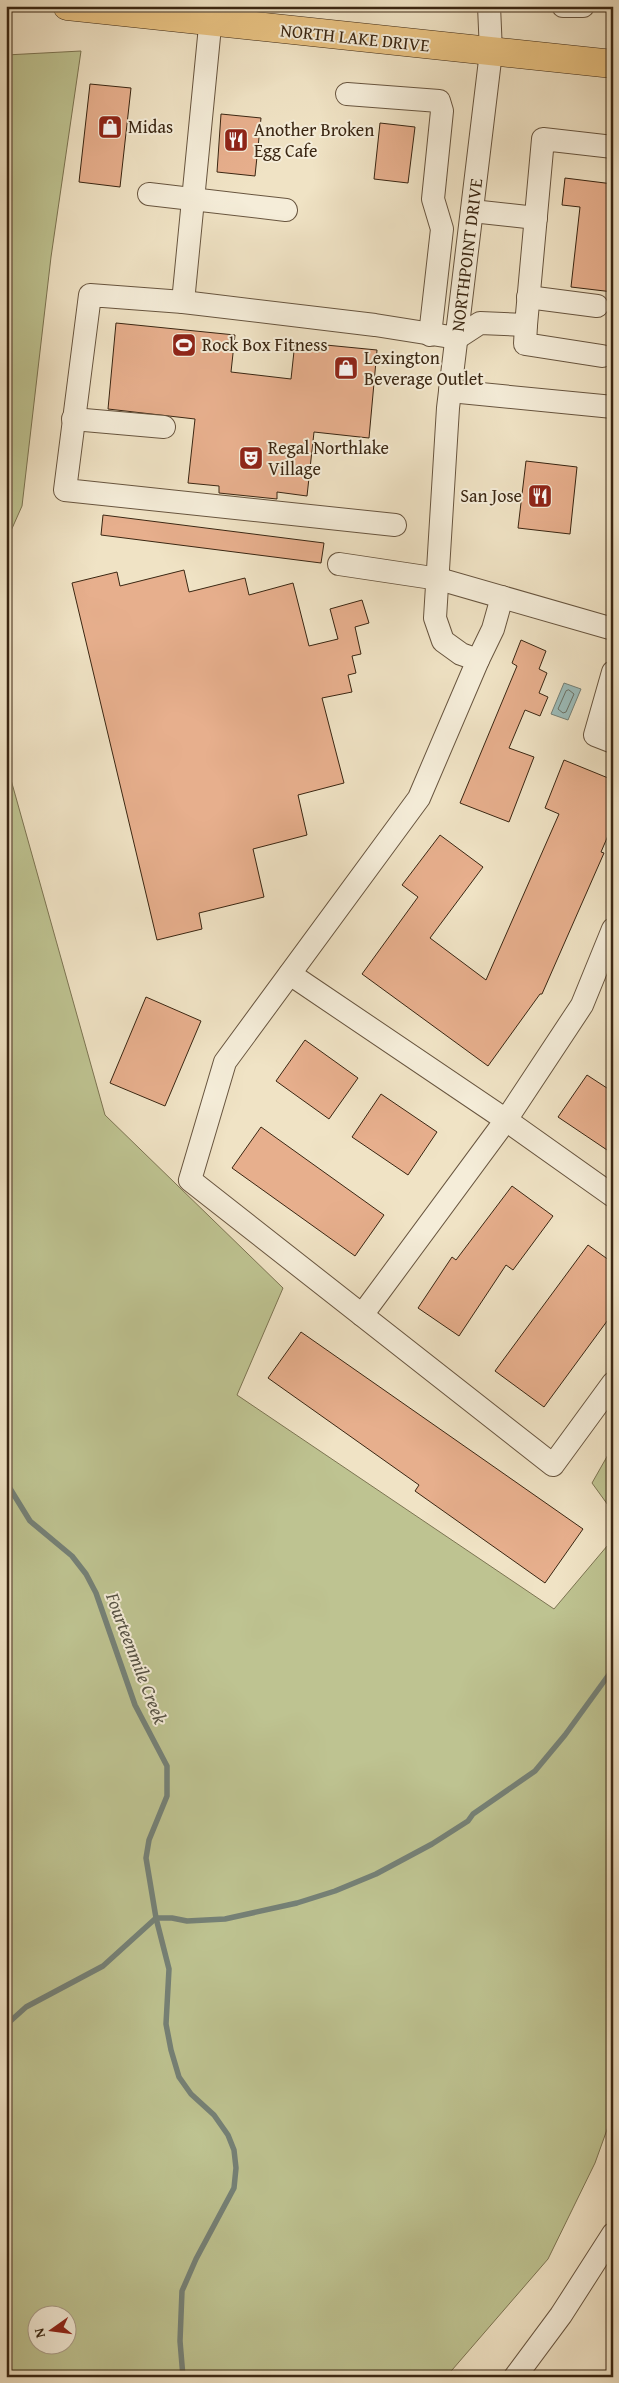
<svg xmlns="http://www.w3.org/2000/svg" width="619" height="2383" viewBox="0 0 619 2383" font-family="'Gentium Book Plus',serif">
	<rect width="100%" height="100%" fill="#f0e3c5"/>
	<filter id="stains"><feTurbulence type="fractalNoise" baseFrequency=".004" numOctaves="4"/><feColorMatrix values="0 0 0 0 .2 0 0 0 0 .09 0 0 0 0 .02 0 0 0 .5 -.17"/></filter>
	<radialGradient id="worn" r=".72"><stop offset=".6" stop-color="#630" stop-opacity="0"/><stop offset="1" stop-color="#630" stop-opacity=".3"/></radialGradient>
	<g fill="#bec391" stroke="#7c7452" fill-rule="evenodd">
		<polygon points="81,51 51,257 22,506 6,542 6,55"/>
		<path d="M6,762L105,1115L283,1288L237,1395L554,1609L613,1539V2113L595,2163L548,2259L446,2377H6ZM38,2316H68V2346H38Z"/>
		<polygon points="613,1446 613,1512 592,1483"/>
	</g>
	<polygon fill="#9cbdbb" stroke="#758177" points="564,683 581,689 568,720 551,714"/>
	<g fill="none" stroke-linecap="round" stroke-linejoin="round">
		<polygon stroke="#6b7266" stroke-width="1" points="569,690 574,694 566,712 563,713 558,709 566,691"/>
		<g stroke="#758177" stroke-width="5.5">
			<polyline points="6,1482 30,1521 72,1556 86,1574 96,1593 135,1705 167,1766 167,1796 149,1840 146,1858 156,1918 169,1969 166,2024 171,2050 179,2077 191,2094 214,2115 228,2135 234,2150 236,2168 234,2188 196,2259 182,2291 180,2341 183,2377"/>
			<polyline points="6,2025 26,2007 103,1966 156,1918 172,1918 187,1921 225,1919 297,1903 335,1891 376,1874 432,1844 468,1821 473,1814 535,1771 565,1735 613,1669"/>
		</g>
	</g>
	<g fill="#e7af8d" stroke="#3a2612">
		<polygon points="90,84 131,88 120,187 79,182"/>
		<polygon points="221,114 261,118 255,176 217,172"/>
		<polygon points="380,123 415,127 408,183 374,179"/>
		<polygon points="565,178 613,184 613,292 571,287 580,207 562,205"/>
		<polygon points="116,323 235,335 231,372 291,379 295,342 377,350 369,438 314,432 307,496 277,492 277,499 219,493 219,486 188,483 195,419 108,409"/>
		<polygon points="526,461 577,467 570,534 518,528"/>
		<polygon points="103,515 324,543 321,563 101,535"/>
		<polygon points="184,570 189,592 245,578 249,595 293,583 309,646 338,639 330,609 362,600 369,623 355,627 361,654 352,656 356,673 348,675 352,692 322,698 344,783 298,795 307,835 253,849 264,897 199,913 202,929 157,940 72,583 117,572 120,586"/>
		<polygon points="521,640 546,651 539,669 547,673 539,693 548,697 540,716 525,710 509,748 534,757 509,822 460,803 517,666 512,663"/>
		<polygon points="564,760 613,780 613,824 601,852 604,853 542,994 540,994 488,1066 362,974 418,897 402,885 440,835 483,867 430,938 486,980 559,814 545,808"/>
		<polygon points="146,997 201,1021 165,1106 110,1083"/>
		<polygon points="305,1040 358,1078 329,1119 276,1081"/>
		<polygon points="587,1075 613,1092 613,1154 558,1117"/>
		<polygon points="381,1094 437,1132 408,1175 352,1137"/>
		<polygon points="261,1127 384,1215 355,1256 232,1168"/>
		<polygon points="512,1186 553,1216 513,1270 506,1265 459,1336 418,1308 452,1257 456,1260"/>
		<polygon points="588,1245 613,1263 613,1313 544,1407 495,1371"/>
		<polygon points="301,1332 583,1529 545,1583 415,1491 419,1485 268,1378"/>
	</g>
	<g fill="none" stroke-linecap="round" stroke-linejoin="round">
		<defs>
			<g id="minor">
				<polyline points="212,6 183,302 90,295 65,490 395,525"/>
				<polyline points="489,6 491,52 448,408 435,618 443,641 461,654 478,660 419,798 225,1062 190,1180 553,1465 613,1383"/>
				<polyline points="563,6 583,6"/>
				<polyline points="347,94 439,101 442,111 433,199 442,229 430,335"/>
				<polyline points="149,194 286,210"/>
				<polyline points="472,211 536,218"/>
				<polyline points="528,297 597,306"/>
				<polyline points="183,302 375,325 457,338 480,323 526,325 543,139 613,147"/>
				<polyline points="526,325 525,344 602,356"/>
				<polyline points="450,391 613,407"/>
				<polyline points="73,419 164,427"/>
				<polyline points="339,564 439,579 613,629"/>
				<polyline points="478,660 493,629 502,597"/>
				<polyline points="613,672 595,735 613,742"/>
				<polyline points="613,929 582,1005 506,1120 613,1196"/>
				<polyline points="290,974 506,1120 362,1315"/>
				<polyline points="515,2377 561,2315 613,2234"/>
			</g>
			<polyline id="major" points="67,6 613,64"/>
		</defs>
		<use href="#minor" stroke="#68553f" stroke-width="24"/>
		<use href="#major" stroke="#3a2612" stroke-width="29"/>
		<use href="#minor" stroke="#f5edd9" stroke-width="22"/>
		<use href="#major" stroke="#e8c282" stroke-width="28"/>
	</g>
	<defs>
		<symbol id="shop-square" viewBox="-11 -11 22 22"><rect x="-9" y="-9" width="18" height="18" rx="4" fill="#8f2418" stroke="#f5edd9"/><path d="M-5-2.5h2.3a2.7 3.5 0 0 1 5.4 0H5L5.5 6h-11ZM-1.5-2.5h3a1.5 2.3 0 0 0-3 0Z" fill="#fff"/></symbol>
		<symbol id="restaurant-square" viewBox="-11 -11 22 22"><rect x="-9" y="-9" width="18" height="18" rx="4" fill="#8f2418" stroke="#f5edd9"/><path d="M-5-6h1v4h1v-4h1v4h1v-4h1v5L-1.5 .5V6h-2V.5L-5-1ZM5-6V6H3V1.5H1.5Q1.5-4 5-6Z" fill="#fff"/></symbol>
		<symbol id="stadium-square" viewBox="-11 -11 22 22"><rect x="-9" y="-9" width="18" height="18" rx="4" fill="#8f2418" stroke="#f5edd9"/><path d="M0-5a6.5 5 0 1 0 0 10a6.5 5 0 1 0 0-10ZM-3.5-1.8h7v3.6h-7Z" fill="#fff"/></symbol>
		<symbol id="theatre-square" viewBox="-11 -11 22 22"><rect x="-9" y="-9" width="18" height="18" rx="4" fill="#8f2418" stroke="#f5edd9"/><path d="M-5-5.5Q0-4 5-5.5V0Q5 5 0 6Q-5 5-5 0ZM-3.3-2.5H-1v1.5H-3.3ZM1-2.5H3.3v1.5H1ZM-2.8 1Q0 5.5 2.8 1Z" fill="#fff"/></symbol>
	</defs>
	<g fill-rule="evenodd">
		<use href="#shop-square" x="96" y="113" width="28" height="28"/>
		<use href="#restaurant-square" x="222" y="126" width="28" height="28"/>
		<use href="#stadium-square" x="170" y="331" width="28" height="28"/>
		<use href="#shop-square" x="332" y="354" width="28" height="28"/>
		<use href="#theatre-square" x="237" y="444" width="28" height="28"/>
		<use href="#restaurant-square" x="526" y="482" width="28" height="28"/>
	</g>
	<g text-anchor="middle" stroke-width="4" stroke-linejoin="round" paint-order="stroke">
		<g font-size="18" fill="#3a2612" stroke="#f5edd9">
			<text transform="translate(355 38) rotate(6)" y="6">NORTH LAKE DRIVE</text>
			<text transform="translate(467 255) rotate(-83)" y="6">NORTHPOINT DRIVE</text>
		</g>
		<g font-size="18" fill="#3a2612" stroke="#f5edd9" text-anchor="start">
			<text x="128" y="133">Midas</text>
			<text x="254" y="136">Another Broken<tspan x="254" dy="21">Egg Cafe</tspan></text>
			<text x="202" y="351">Rock Box Fitness</text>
			<text x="364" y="364">Lexington<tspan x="364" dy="21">Beverage Outlet</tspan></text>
			<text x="268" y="454">Regal Northlake<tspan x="268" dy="21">Village</tspan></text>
			<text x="522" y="502" text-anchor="end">San Jose</text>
		</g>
		<g font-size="19" font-style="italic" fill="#575345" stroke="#f5edd9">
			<text transform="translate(137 1658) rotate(69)" y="7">Fourteenmile Creek</text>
		</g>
	</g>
	<rect width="619" height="2383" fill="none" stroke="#f0e3c5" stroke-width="25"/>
	<rect x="8" y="8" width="604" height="2368" fill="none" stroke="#3a2612" stroke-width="2.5"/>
	<rect x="12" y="12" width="594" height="2358" fill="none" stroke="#3a2612"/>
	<g transform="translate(52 2330) rotate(256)"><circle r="24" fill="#f5edd9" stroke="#aa9d89"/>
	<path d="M0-4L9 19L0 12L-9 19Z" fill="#8f2418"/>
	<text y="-8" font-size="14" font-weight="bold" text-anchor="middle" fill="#3a2612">N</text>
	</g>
	<rect width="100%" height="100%" filter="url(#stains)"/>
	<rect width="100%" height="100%" fill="url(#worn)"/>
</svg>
